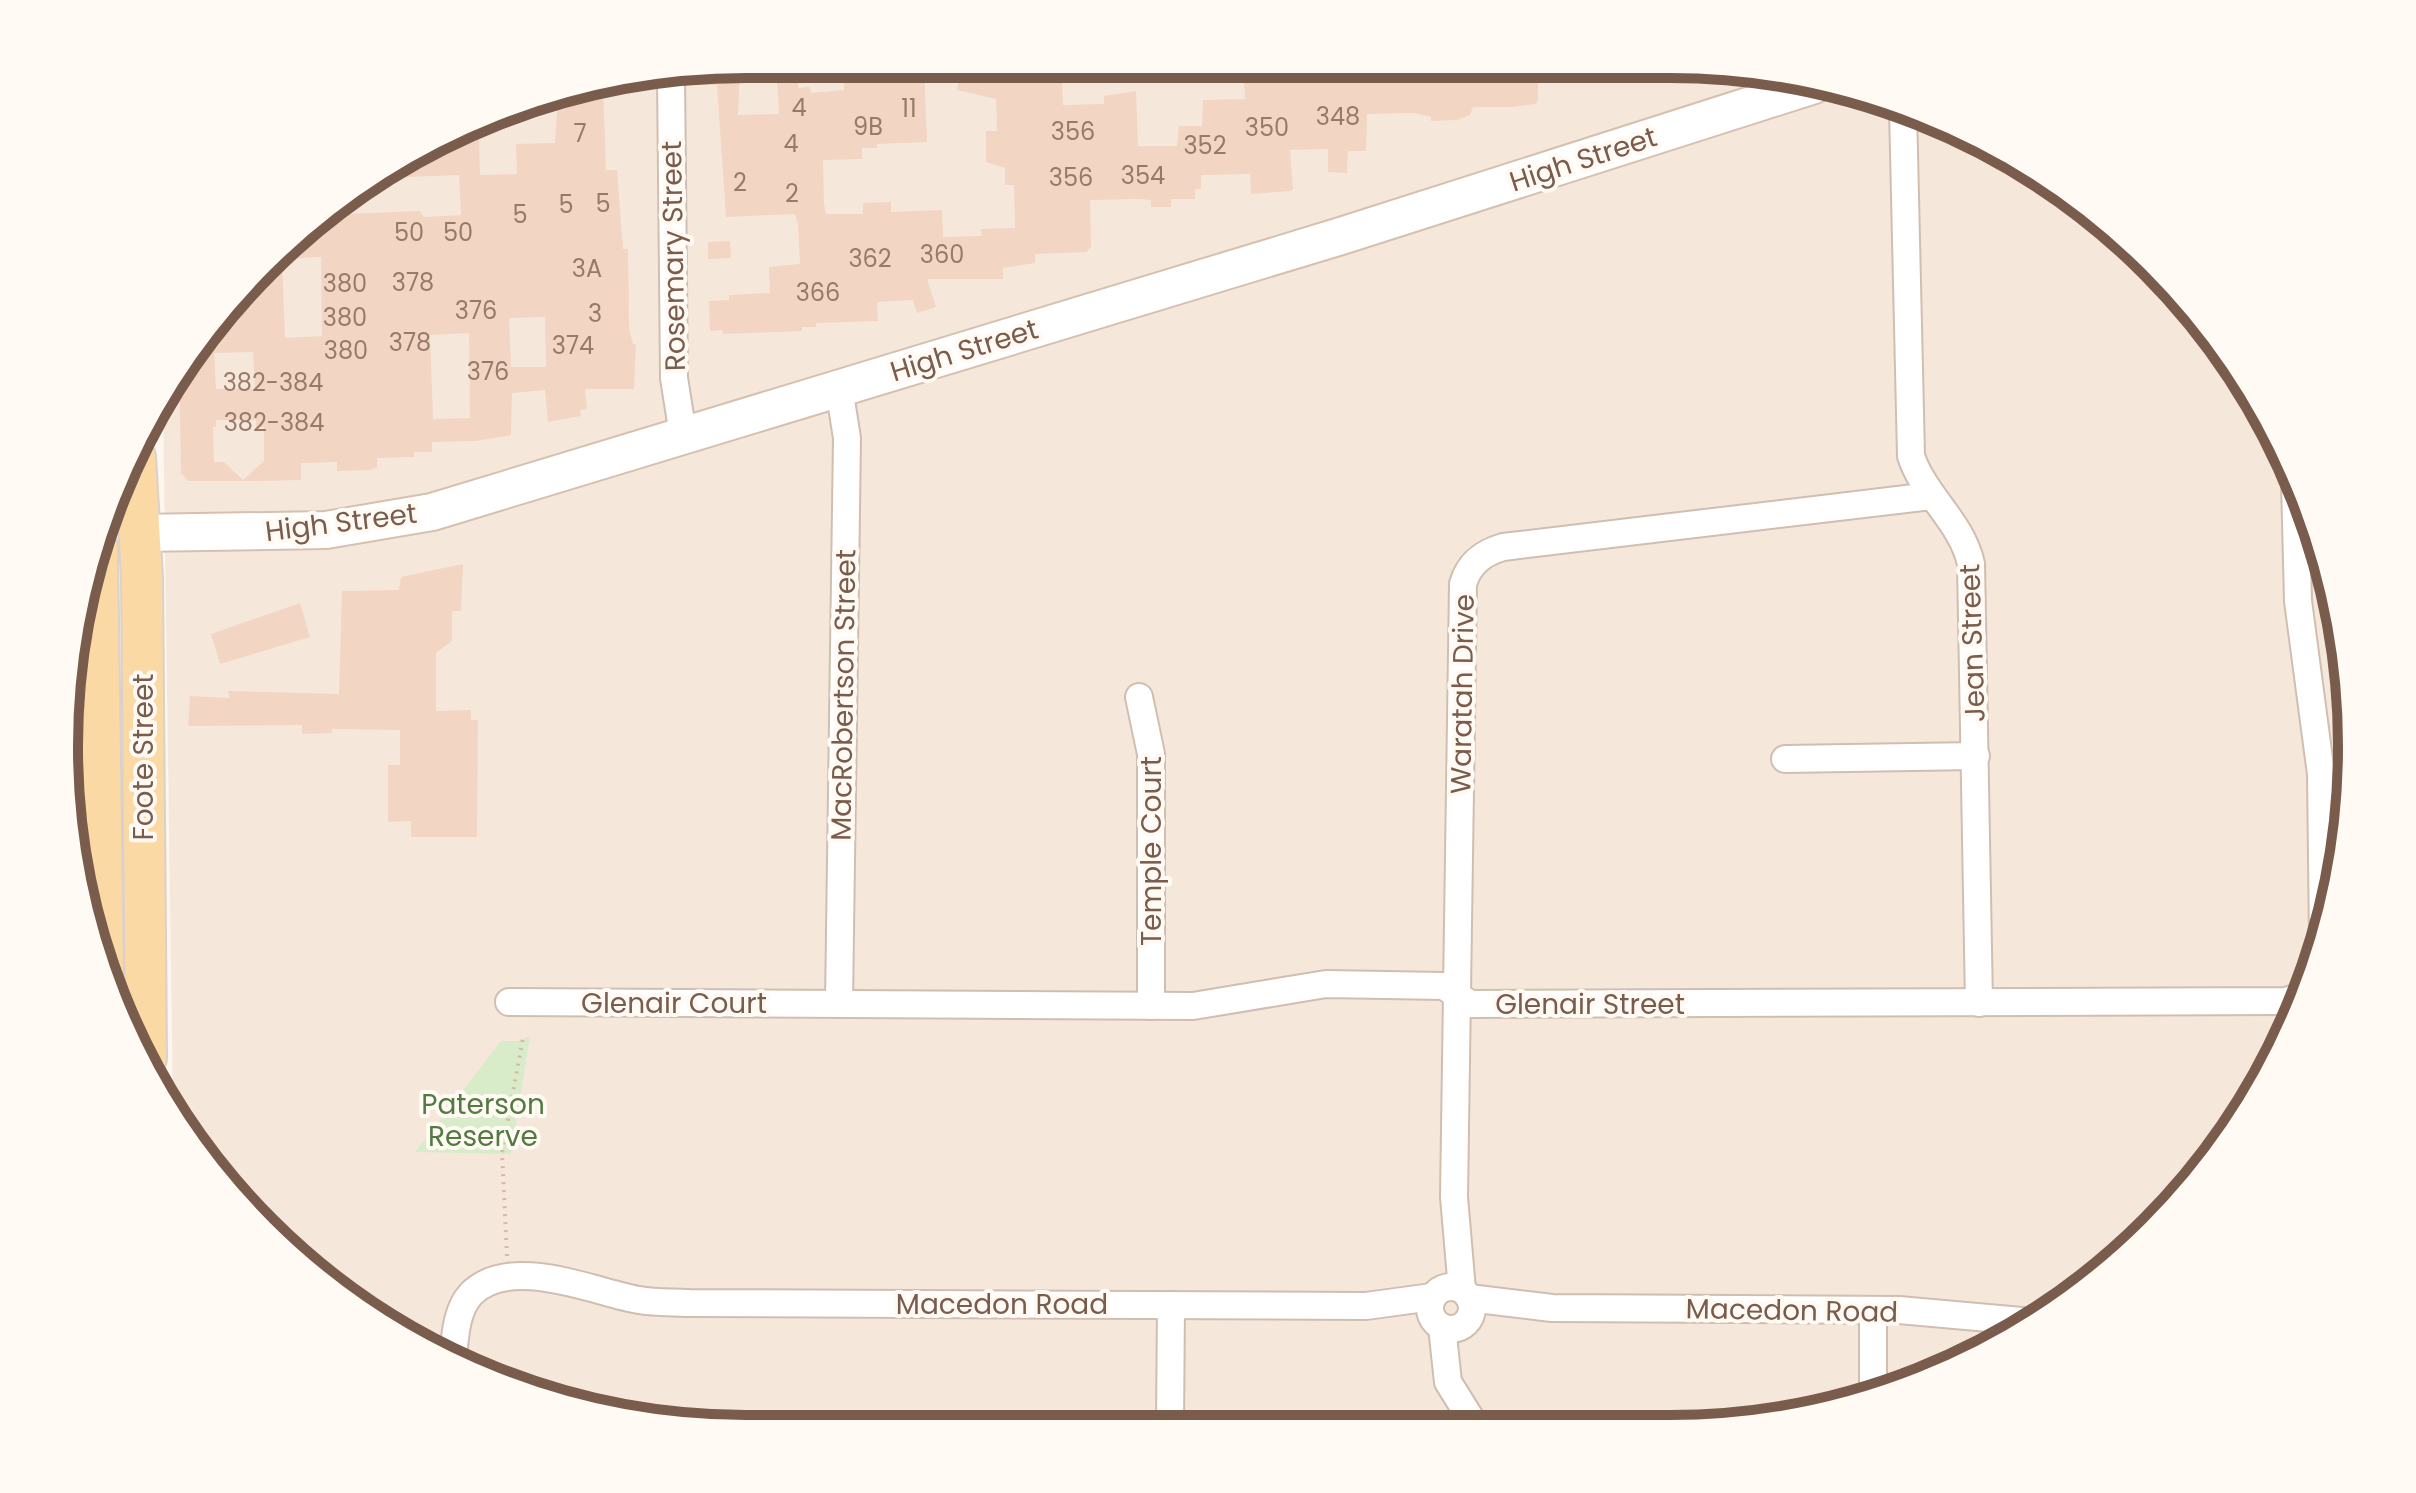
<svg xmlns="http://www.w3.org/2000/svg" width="2416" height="1493" viewBox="0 0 2416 1493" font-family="Poppins,sans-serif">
	<rect width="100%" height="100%" fill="#fdf6ec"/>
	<g fill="#f5e8da">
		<polygon points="747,64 1758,70 1930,116 2085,205 2182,296 2260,405 2316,527 2346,657 2351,791 2329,923 2282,1048 2211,1162 2120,1259 2010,1338 1847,1406 1715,1428 658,1423 486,1377 331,1288 179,1126 173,1113 163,399 179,367 331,205 528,100"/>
		<polygon points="73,693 74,808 64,746"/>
	</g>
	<polygon fill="#d8ecc9" points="530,1036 511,1154 415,1152 501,1041 519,1041"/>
	<g fill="#f3d5c3" fill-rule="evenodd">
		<polygon points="776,64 798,64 798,88 810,87 811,93 844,90 843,65 924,65 927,142 877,144 877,148 862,148 862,159 823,160 824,204 826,214 863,214 863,203 891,202 891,212 942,210 943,237 982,236 981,229 1015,228 1014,185 1005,185 1005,168 986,162 986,131 997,131 996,99 957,90 962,65 1030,66 1048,82 1062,82 1063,105 1104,104 1104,96 1136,91 1138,146 1177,146 1179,126 1202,126 1203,100 1245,99 1243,67 1538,69 1538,100 1536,104 1510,107 1473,107 1470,115 1457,120 1431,121 1431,117 1414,113 1367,114 1366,151 1348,151 1347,173 1328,172 1328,149 1290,150 1293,189 1290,191 1251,194 1250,174 1201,175 1201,189 1195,189 1195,199 1171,199 1171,207 1151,207 1151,200 1138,199 1090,200 1091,247 1086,252 1035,254 1035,263 1003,268 1003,279 927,279 936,307 917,313 913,300 877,302 878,321 816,323 816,327 802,327 802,331 723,334 722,330 710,331 709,301 729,300 729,295 770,293 769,267 800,264 798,225 795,214 726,217 717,85 687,85 687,74 740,65 738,115 779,114"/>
		<path d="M603,88L606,170H617L623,249H628L629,328L633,344H636L634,389H585L587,409L580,410L581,416L548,422L545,390L512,393L511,435L476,441L432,442V452H414V457L377,458V467L370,470L337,471V462L301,463V480L258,481H188L181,473L179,367L322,215L420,211L424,217L461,215L459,175L382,178L463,134H479L480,175L517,174L516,144L555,143L558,95ZM321,257L322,336L285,338L282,259ZM545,317L546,367H511L509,318ZM469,333L470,418L433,419L430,335ZM253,352L255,389H216L214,353ZM216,420H256V427H264V461L243,480L224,462H214L213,427H216Z"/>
		<polygon points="730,241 731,258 708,259 708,242"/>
		<polygon points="463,564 461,611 452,611 452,641 436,653 436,711 471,710 471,720 478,720 477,837 411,837 411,821 388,822 388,765 400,765 400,730 332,729 332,733 302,734 302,725 188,726 190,696 230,698 228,691 339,694 342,591 399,590 401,577"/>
		<polygon points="300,603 310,637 220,664 211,634"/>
	</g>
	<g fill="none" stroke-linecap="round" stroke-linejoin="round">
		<defs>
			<g id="street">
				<polyline points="671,76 674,378 683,435"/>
				<path d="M1903,109L1911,456C1924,496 1962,522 1971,564L1979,1003"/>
				<polyline points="2295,482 2298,601 2321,774 2323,939"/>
				<polyline points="1139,697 1151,754 1151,1006"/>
				<polyline points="1785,759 1976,756"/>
				<polyline points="509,1002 1193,1006 1326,984 1444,986 1470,1004 2286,1001 2301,996"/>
				<polyline points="839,1003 847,438 839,388"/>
				<circle cx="1451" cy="1308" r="21"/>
				<path d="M1462,1290L1454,1197L1463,584C1469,563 1483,553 1503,547L1931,496"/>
				<polyline points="1469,1298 1552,1308 1899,1310 2033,1322"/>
				<polyline points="1873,1310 1873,1395"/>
				<polyline points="1442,1327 1448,1382 1476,1427"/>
				<path d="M453,1358C455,1337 456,1310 471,1294C510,1254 594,1292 639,1300C655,1303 672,1302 689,1303L1366,1306L1432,1297"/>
				<polyline points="1170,1425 1171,1305"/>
			</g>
			<polyline id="secondary" points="139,533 326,530 432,512 1341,236 1814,85"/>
			<g id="primary">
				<polyline points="135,457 142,577 146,1058"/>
				<polyline points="97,547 103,972"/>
			</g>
		</defs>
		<use href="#street" stroke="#d1beb0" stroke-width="30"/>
		<use href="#secondary" stroke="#d6c0b0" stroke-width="40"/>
		<use href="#primary" stroke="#dad1cd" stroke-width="44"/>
		<polyline stroke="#d9b8a5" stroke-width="4" stroke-dasharray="2 6" stroke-linecap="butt" points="507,1256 502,1153 523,1037"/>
		<use href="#street" stroke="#fff" stroke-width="26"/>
		<use href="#secondary" stroke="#fff" stroke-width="36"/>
		<use href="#primary" stroke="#fbd9a5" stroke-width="40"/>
	</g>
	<g text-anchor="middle" stroke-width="8" stroke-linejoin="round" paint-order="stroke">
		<g font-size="24" fill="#987a6a">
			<text x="799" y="116">4</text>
			<text x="909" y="117">11</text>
			<text x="1338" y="125">348</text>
			<text x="868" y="135">9B</text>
			<text x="1267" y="136">350</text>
			<text x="1073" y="140">356</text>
			<text x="580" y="142">7</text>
			<text x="791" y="152">4</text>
			<text x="1205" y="154">352</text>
			<text x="1143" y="184">354</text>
			<text x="1071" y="186">356</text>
			<text x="740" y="191">2</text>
			<text x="792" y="202">2</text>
			<text x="603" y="212">5</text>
			<text x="566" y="213">5</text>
			<text x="520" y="223">5</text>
			<text x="409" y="241">50</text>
			<text x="458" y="241">50</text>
			<text x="942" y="263">360</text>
			<text x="870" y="267">362</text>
			<text x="587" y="277">3A</text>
			<text x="413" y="291">378</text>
			<text x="345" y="292">380</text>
			<text x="818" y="301">366</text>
			<text x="476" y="319">376</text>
			<text x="595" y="322">3</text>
			<text x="345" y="326">380</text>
			<text x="410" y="351">378</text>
			<text x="573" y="354">374</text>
			<text x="346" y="359">380</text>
			<text x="488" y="380">376</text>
			<text x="273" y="391">382-384</text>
			<text x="274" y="431">382-384</text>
		</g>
		<g font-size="28" fill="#7a5c4d" stroke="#fffaf3">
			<text transform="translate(1583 159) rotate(-18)" y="10">High Street</text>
			<text transform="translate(673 256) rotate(-91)" y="10">Rosemary Street</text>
			<text transform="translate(964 350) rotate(-17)" y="10">High Street</text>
			<text transform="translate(341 522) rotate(-7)" y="10">High Street</text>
			<text transform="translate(1972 643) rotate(-92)" y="10">Jean Street</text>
			<text transform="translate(1462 694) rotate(-89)" y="10">Waratah Drive</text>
			<text transform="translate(843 695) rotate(-89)" y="10">MacRobertson Street</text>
			<text transform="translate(143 757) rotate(-90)" y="10">Foote Street</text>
			<text transform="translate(1151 851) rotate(-90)" y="10">Temple Court</text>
			<text x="674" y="1013">Glenair Court</text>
			<text x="1590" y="1014">Glenair Street</text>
			<text x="1002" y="1314">Macedon Road</text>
			<text transform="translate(1792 1310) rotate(1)" y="10">Macedon Road</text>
		</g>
		<g font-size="28" fill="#537a41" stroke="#fffaf3">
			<text x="483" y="1114">Paterson<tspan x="483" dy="32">Reserve</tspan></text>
		</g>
	</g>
	<path d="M0 0H2416V1493H0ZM746 78H1670A668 668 0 0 1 2338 746V747A668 668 0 0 1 1670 1415H746A668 668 0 0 1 78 747V746A668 668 0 0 1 746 78Z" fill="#fffaf3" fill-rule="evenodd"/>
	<path fill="none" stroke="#7a5c4d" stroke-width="10" d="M746 78H1670A668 668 0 0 1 2338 746V747A668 668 0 0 1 1670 1415H746A668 668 0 0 1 78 747V746A668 668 0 0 1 746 78Z"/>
</svg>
